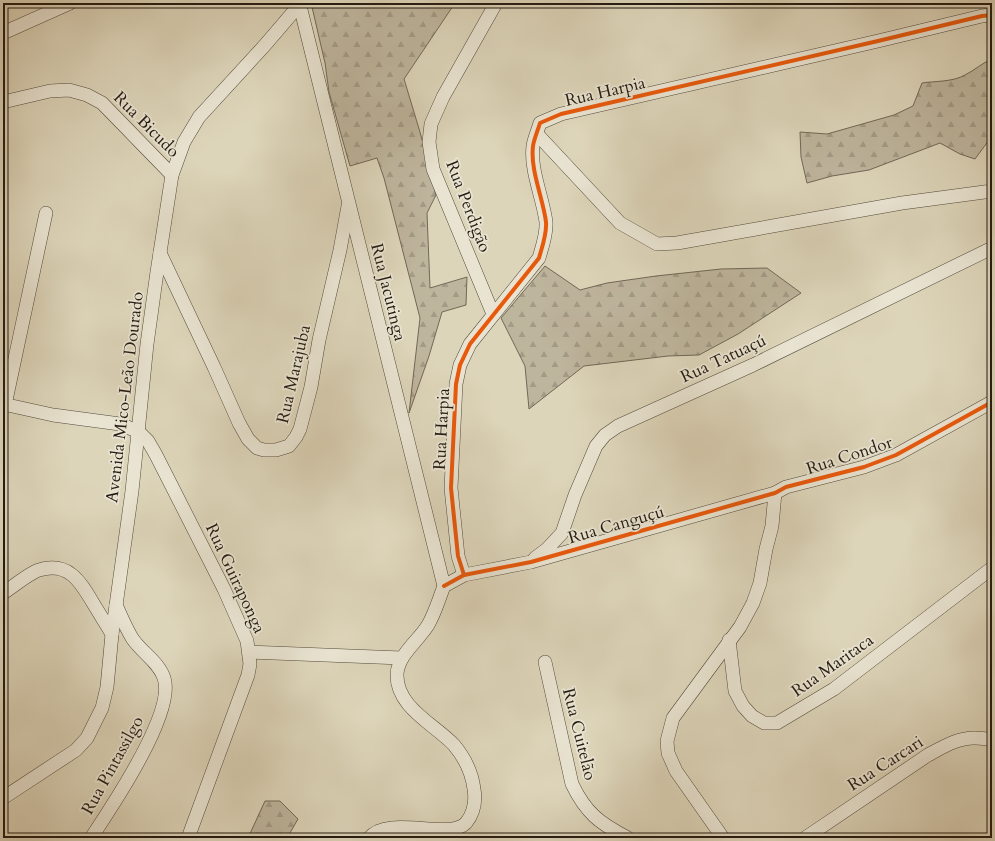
<svg xmlns="http://www.w3.org/2000/svg" width="995" height="841" viewBox="0 0 995 841" font-family="Cardo,serif">
	<defs>
		<pattern id="forest-firs" width="22" height="20" patternUnits="userSpaceOnUse"><rect width="22" height="20" fill="#beb59d"/><path d="M5 1l3.5 6h-7zM16 11l3.5 6h-7z" fill="#a39b86"/></pattern>
	</defs>
	<rect width="100%" height="100%" fill="#ddd5ba"/>
	<filter id="stains"><feTurbulence type="fractalNoise" baseFrequency=".005" numOctaves="4"/><feColorMatrix values="0 0 0 0 .2 0 0 0 0 .09 0 0 0 0 .02 0 0 0 .5 -.17"/></filter>
	<radialGradient id="worn" r=".72"><stop offset=".6" stop-color="#630" stop-opacity="0"/><stop offset="1" stop-color="#630" stop-opacity=".3"/></radialGradient>
	<g fill="url(#forest-firs)" stroke="#716857">
		<polygon points="315,3 455,3 404,79 420,132 436,195 427,213 430,288 467,277 466,305 442,312 429,356 409,413 420,318 384,178 377,158 350,166 329,92 325,63 312,7"/>
		<path d="M992,59V136L975,159L960,154L940,143L869,170L832,176L807,183L801,157L800,132L827,134L894,115L913,106L922,83C935,81 953,82 965,75C975,70 982,63 992,59Z"/>
		<polygon points="545,266 580,290 607,283 656,276 721,269 767,268 801,293 738,334 699,355 668,356 584,366 529,409 525,366 501,318"/>
		<polygon points="265,801 280,801 298,819 287,838 248,838"/>
	</g>
	<g fill="none" stroke-linecap="round" stroke-linejoin="round">
		<defs>
			<g id="minor">
				<polyline points="300,6 444,586"/>
				<polyline points="3,33 70,3"/>
				<polyline points="3,102 50,91 69,90 87,95 102,103 172,175"/>
				<polyline points="537,134 620,223 657,244 677,243 902,203 992,191"/>
				<polyline points="160,253 214,367 239,423 248,439 257,448 264,450 276,450 289,446 296,437 300,429 311,387 319,340 340,250 348,206"/>
				<polyline points="493,314 433,169 429,142 431,124 443,97 496,3"/>
				<polyline points="3,404 53,415 120,424 139,432 148,441 156,455 224,589 247,641 250,664 248,675 188,838"/>
				<polyline points="5,405 46,213"/>
				<polyline points="535,558 547,549 562,533 575,495 596,446 605,435 618,426 753,365 992,248"/>
				<path d="M464,575L458,556L451,488L456,384L460,365L470,344L539,258C542,247 547,234 546,222C543,198 530,170 533,146C534,139 538,130 540,123L561,114L878,41L982,16L992,15"/>
				<path d="M3,593C13,587 29,573 39,570C68,561 80,581 93,603C99,613 106,624 112,634"/>
				<polyline points="729,640 735,691 743,706 752,716 764,723 777,723 834,689 992,568"/>
				<polyline points="249,652 402,658"/>
				<path d="M545,662L572,784C586,813 599,823 628,838"/>
				<polyline points="3,798 76,750 87,738 102,708 107,687 112,634 132,491 147,344 157,272 172,175 184,142 199,117 265,45 301,3"/>
				<path d="M91,838C111,808 176,712 164,678C159,662 141,652 132,638C126,628 121,616 116,605"/>
				<path d="M369,838C389,814 448,841 466,823C474,813 476,801 474,789C472,773 464,757 454,745C434,724 396,707 397,674C398,655 419,640 428,625C435,613 439,599 444,586L464,575L531,562L775,493L786,487L864,467L896,455L992,402"/>
				<polyline points="723,838 676,771 668,753 667,741 673,718 740,627 753,603 760,583 766,549 772,526 775,493"/>
				<path d="M805,838L928,755C943,747 959,737 976,738C981,738 987,739 992,740"/>
			</g>
		</defs>
		<use href="#minor" stroke="#524a3b" stroke-width="14"/>
		<use href="#minor" stroke="#e9e4d2" stroke-width="13"/>
		<defs>
			<g id="cycleway">
				<path d="M464,575L458,556L451,488L456,384L460,365L470,344L539,258C542,247 547,234 546,222C543,198 530,170 533,146C534,139 538,130 540,123L561,114L878,41L982,16L992,15"/>
				<polyline points="444,586 464,575 531,562 775,493 786,487 864,467 896,455 992,402"/>
			</g>
		</defs>
		<use href="#cycleway" stroke="#e9e4d2" stroke-width="6"/>
		<use href="#cycleway" stroke="#e8590c" stroke-width="4"/>
	</g>
	<g text-anchor="middle" stroke-width="3.5" stroke-linejoin="round" paint-order="stroke">
		<g font-size="17" fill="#241b11" stroke="#e9e4d2">
			<text transform="translate(605 91) rotate(-13)" y="6">Rua Harpia</text>
			<text transform="translate(147 124) rotate(45)" y="6">Rua Bicudo</text>
			<text transform="translate(469 206) rotate(69)" y="6">Rua Perdigão</text>
			<text transform="translate(389 292) rotate(76)" y="6">Rua Jacutinga</text>
			<text transform="translate(723 358) rotate(-25)" y="6">Rua Tatuaçú</text>
			<text transform="translate(293 374) rotate(-77)" y="6">Rua Marajuba</text>
			<text transform="translate(124 397) rotate(-83)" y="6">Avenida Mico-Leão Dourado</text>
			<text transform="translate(441 429) rotate(-87)" y="6">Rua Harpia</text>
			<text transform="translate(849 455) rotate(-18)" y="6">Rua Condor</text>
			<text transform="translate(616 524) rotate(-16)" y="6">Rua Canguçú</text>
			<text transform="translate(236 578) rotate(65)" y="6">Rua Guiraponga</text>
			<text transform="translate(832 665) rotate(-35)" y="6">Rua Maritaca</text>
			<text transform="translate(580 734) rotate(76)" y="6">Rua Cuitelão</text>
			<text transform="translate(885 763) rotate(-33)" y="6">Rua Carcari</text>
			<text transform="translate(112 765) rotate(-61)" y="6">Rua Pintassilgo</text>
		</g>
	</g>
	<rect width="995" height="841" fill="none" stroke="#ddd5ba" stroke-width="16"/>
	<rect x="4" y="4" width="987" height="833" fill="none" stroke="#241b11" stroke-width="2"/>
	<rect x="8" y="8" width="979" height="825" fill="none" stroke="#241b11"/>
	<rect width="100%" height="100%" filter="url(#stains)"/>
	<rect width="100%" height="100%" fill="url(#worn)"/>
</svg>
